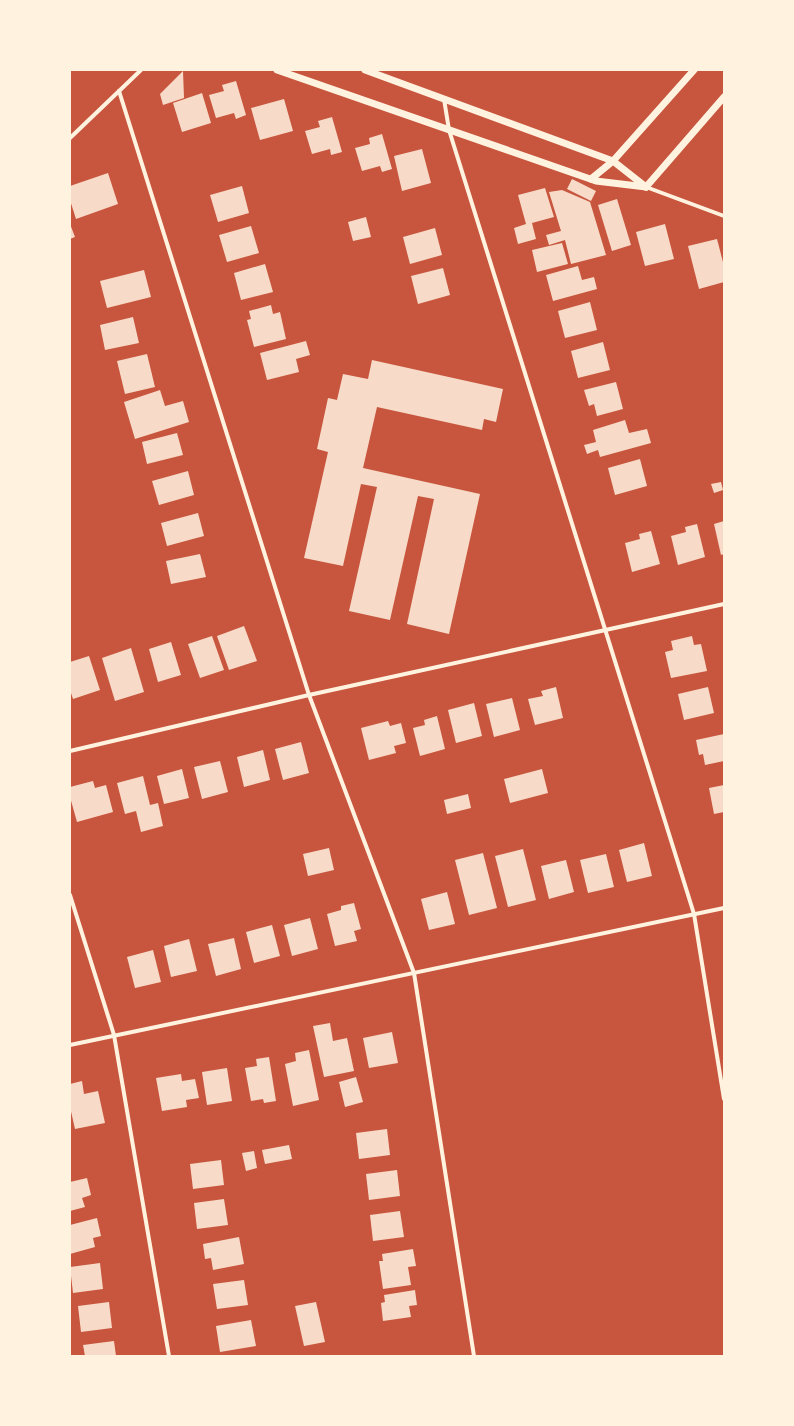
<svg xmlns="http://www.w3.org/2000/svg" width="794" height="1426" viewBox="0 0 794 1426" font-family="Montserrat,sans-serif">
	<rect width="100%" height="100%" fill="#c8553d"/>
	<g fill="#f7dbc8">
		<polygon points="183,71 184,98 163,105 160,94"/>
		<polygon points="236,81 246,115 236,119 234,113 216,118 209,95 224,91 222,85"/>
		<polygon points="202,93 211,123 182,132 173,103"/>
		<polygon points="284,99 293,131 260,140 251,108"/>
		<polygon points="332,117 342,152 331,155 330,149 312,154 305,131 320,127 318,121"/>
		<polygon points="382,134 392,169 382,172 380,166 362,171 355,148 370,144 369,138"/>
		<polygon points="422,149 431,183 402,191 394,156"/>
		<polygon points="108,173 118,204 76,219 70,200 70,186"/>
		<polygon points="572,179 596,191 591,201 567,189"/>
		<polygon points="242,186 249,213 218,222 210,195"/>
		<polygon points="545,188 554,217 532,223 536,239 518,244 514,228 526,224 518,195"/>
		<polygon points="562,190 590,202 606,255 571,264 565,240 549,245 546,235 561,231 549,192"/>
		<polygon points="617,199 631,245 612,251 598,205"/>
		<polygon points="366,217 371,237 353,241 348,222"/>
		<polygon points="70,224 75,237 70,239"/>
		<polygon points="665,224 674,259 645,266 636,232"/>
		<polygon points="251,226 259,253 227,262 219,235"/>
		<polygon points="435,228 442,255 410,264 403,237"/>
		<polygon points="717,239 724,266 724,282 699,289 688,246"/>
		<polygon points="562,243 568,264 537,272 532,250"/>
		<polygon points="265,264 273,292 241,300 234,273"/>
		<polygon points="578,266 582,280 594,277 597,289 553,301 546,275"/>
		<polygon points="443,268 450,295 418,304 411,276"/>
		<polygon points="144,270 151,297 107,308 100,281"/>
		<polygon points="590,302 597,330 565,338 558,311"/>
		<polygon points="271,305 273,314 280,312 286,339 254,347 247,320 251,319 249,311"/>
		<polygon points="133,317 139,343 105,350 100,325"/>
		<polygon points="306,341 310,355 296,359 299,372 267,380 260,353"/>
		<polygon points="603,342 610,370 578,378 571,351"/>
		<polygon points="147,354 155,387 125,394 117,361"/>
		<polygon points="372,360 503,389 496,422 484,419 482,430 377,407 363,468 480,494 449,634 407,624 434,499 418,496 390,620 349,611 377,487 361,484 343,566 304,558 328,452 317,449 328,398 337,400 343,374 368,379"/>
		<polygon points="616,382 623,409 597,416 594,404 589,406 584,390"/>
		<polygon points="160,390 165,406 183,401 189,422 135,439 124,402"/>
		<polygon points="625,420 629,433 647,429 651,443 600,457 598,450 587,454 584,445 596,442 593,430"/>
		<polygon points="177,433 183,455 147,464 142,442"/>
		<polygon points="640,459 647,486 615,495 608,468"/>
		<polygon points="188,471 194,495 159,505 152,481"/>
		<polygon points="721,482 723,490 714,493 711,484"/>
		<polygon points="198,513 204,536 167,546 161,523"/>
		<polygon points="724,521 724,554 721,555 714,524"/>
		<polygon points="697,524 705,557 678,565 671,536 686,532 685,527"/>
		<polygon points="651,531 660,564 632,572 625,543 640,539 639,534"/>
		<polygon points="200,554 206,577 171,584 166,561"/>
		<polygon points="244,626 257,661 229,670 217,636"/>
		<polygon points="212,636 224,670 200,678 188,644"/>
		<polygon points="692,636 694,645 701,644 707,671 671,678 665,652 673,650 671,641"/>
		<polygon points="171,642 181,675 158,682 149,649"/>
		<polygon points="131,648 144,692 115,701 102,658"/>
		<polygon points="89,656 100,690 73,699 70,690 70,662"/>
		<polygon points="556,687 563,718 535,725 528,699 543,696 541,691"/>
		<polygon points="708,687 714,713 684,720 678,694"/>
		<polygon points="512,698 520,730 494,737 486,704"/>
		<polygon points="474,703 482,736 456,743 448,710"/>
		<polygon points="437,716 445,749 420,756 413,728 425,725 424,720"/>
		<polygon points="388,721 390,726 401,723 406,743 394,746 396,753 369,760 361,728"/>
		<polygon points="724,734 724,761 705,765 703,754 699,755 696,740"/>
		<polygon points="301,742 309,773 283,780 275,749"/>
		<polygon points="263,750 270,780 244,787 237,757"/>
		<polygon points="220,761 228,792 202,799 194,767"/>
		<polygon points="182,769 189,798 164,804 157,776"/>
		<polygon points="542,769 548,793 510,803 504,779"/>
		<polygon points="143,776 150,805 158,803 163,826 141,832 136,811 125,814 117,783"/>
		<polygon points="93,781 95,788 106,785 113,812 77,822 70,797 70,787"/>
		<polygon points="724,785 724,812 714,814 709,788"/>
		<polygon points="468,794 471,808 447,814 444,800"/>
		<polygon points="644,843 652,876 627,882 619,850"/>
		<polygon points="329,848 334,870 308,876 303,854"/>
		<polygon points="523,849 536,900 508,907 495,856"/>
		<polygon points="483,853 497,908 469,915 455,860"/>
		<polygon points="606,854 614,887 588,893 580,860"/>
		<polygon points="566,860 574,892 549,899 541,866"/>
		<polygon points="447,892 455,924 429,930 421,899"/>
		<polygon points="354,903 361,929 354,931 357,941 335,946 327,914 341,910 341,906"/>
		<polygon points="310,918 318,949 292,956 284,925"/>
		<polygon points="272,925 280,956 254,963 246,932"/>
		<polygon points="234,938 241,969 216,976 208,944"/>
		<polygon points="189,939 197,971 171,977 164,946"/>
		<polygon points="153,950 161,982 135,988 127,957"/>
		<polygon points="330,1023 333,1041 347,1038 354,1071 324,1077 313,1026"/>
		<polygon points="392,1032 398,1063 369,1068 363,1038"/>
		<polygon points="309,1050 319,1100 293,1106 285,1064 296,1061 295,1053"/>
		<polygon points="269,1057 276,1101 264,1103 263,1099 251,1101 245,1068 257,1066 256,1059"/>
		<polygon points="227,1068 232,1101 207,1105 202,1072"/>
		<polygon points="181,1074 182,1081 195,1079 199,1098 186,1100 187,1107 162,1111 156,1078"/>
		<polygon points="356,1077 363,1102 345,1107 339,1082"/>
		<polygon points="82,1081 84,1094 98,1091 105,1123 75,1129 70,1107 70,1084"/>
		<polygon points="387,1129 390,1155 359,1159 356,1133"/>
		<polygon points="289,1145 292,1159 265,1164 262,1150"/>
		<polygon points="254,1151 257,1168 246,1171 242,1153"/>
		<polygon points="221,1160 224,1185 193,1189 190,1164"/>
		<polygon points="397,1170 400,1196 369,1200 366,1174"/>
		<polygon points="87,1178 91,1195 82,1198 85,1207 70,1211 70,1182"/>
		<polygon points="224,1199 228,1225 197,1229 194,1203"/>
		<polygon points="400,1211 404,1237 373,1241 370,1215"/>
		<polygon points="97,1218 101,1236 93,1238 95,1247 70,1254 70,1225"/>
		<polygon points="239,1237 244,1264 213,1270 211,1258 205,1259 203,1244"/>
		<polygon points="413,1249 416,1266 408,1267 411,1285 383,1289 379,1261 383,1261 382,1254"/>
		<polygon points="100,1263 103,1289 73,1293 70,1267"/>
		<polygon points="244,1280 248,1305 217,1309 213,1284"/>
		<polygon points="415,1290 417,1305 409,1306 411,1317 383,1321 381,1303 385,1302 384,1295"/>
		<polygon points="109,1302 112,1328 81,1332 78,1306"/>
		<polygon points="316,1302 325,1342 304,1346 295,1306"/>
		<polygon points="251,1320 256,1346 220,1352 216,1326"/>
		<polygon points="114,1341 116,1356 85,1356 83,1345"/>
	</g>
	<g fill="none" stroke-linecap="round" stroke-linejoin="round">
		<g stroke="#fff3e0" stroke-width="4">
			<polyline points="119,91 309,695 414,973 474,1356"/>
			<polyline points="444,99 449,130 694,914 724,1099"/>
			<polyline points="70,138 141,70"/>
			<polyline points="646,187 724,216"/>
			<polyline points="70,751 309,695 724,604"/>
			<polyline points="70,895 114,1035 169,1356"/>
			<polyline points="70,1045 724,908"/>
		</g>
		<g stroke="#fff3e0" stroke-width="7">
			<polyline points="277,70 596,181 646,187"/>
			<polyline points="365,70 613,161 646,187"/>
			<polyline points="591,179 613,161 694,70"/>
			<polyline points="646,187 724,97"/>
		</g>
	</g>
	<rect width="794" height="1426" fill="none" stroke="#fff3e0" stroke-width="142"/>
</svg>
